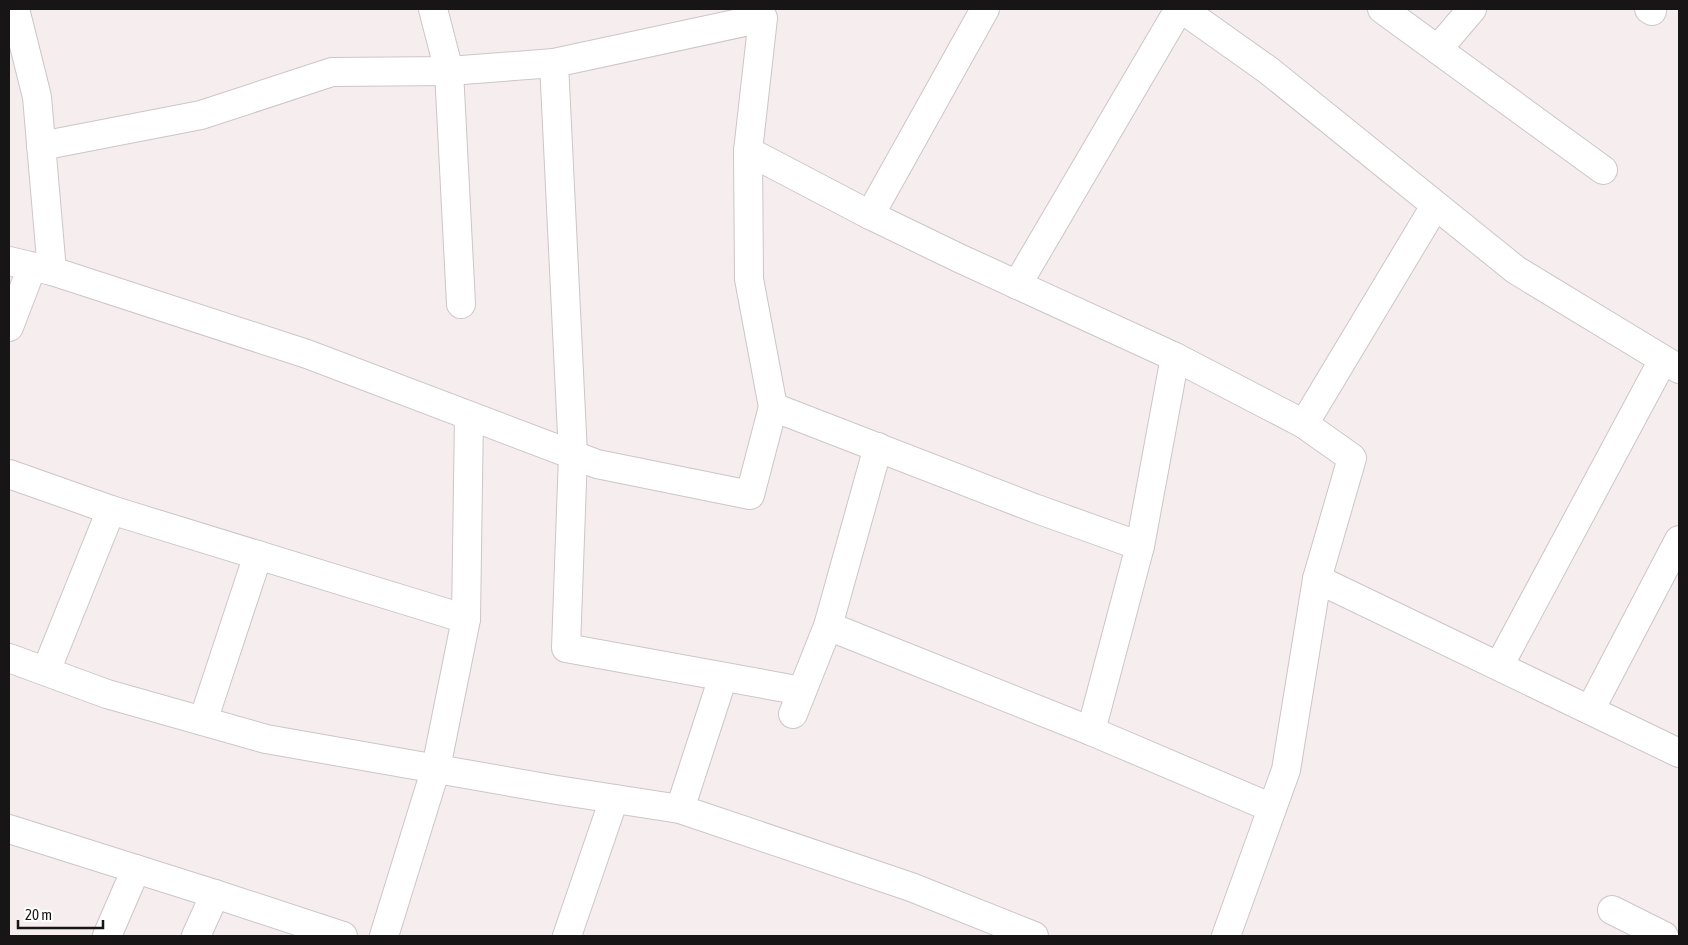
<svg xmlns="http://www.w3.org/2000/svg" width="1688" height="945" viewBox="0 0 1688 945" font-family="'Asap Condensed',sans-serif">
	<rect width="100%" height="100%" fill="#f6edef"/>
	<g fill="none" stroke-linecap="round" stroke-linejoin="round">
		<defs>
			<g id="minor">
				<polyline points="15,9 37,97 52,271"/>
				<polyline points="433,9 449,71 461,304"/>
				<polyline points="1182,9 1268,70 1516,270 1679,369"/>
				<polyline points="1382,9 1603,170"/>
				<polyline points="1649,9 1652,11"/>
				<polyline points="1438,49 1472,9"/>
				<polyline points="554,63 573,455 566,648 802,691"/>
				<polyline points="41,146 201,115 332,72 449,71 554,63 763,18 748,151 870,215 961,259 1175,357 1304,424"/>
				<polyline points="748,151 749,279 773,407"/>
				<polyline points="870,215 985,9"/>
				<polyline points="9,261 52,271 307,354 597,464 750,495 773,407 1034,508 1140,546"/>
				<polyline points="1017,285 1179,9"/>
				<polyline points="9,327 32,267"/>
				<polyline points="9,474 111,510 466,619"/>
				<polyline points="1317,579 1679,753"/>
				<polyline points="828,626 1091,731 1272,808"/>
				<polyline points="9,658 107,694 266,739 557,790 680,809 911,887 1034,936"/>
				<polyline points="1499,666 1663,360"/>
				<polyline points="46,671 111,510"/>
				<polyline points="1590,710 1679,540"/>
				<polyline points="793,714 828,626 878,447"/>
				<polyline points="203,721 258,555"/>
				<polyline points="1091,731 1140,546 1175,357"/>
				<polyline points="680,809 723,677"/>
				<polyline points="9,829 215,894 343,936"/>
				<polyline points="1612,910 1664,936"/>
				<polyline points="107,936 136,869"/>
				<polyline points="196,936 215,894"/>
				<polyline points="384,936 436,768 466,619 469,416"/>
				<polyline points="567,936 614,799"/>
				<polyline points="1226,936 1286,770 1317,579 1352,458 1304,424 1435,206"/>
			</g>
		</defs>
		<use href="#minor" stroke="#cdc5c7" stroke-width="30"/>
		<use href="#minor" stroke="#fff" stroke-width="28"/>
	</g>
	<rect width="1688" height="945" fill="none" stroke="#181516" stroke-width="20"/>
	<path d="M18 920v8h85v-8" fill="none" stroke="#181516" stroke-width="2.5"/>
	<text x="25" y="920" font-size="15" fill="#181516" stroke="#ffffff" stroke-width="4" paint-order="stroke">20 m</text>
</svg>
